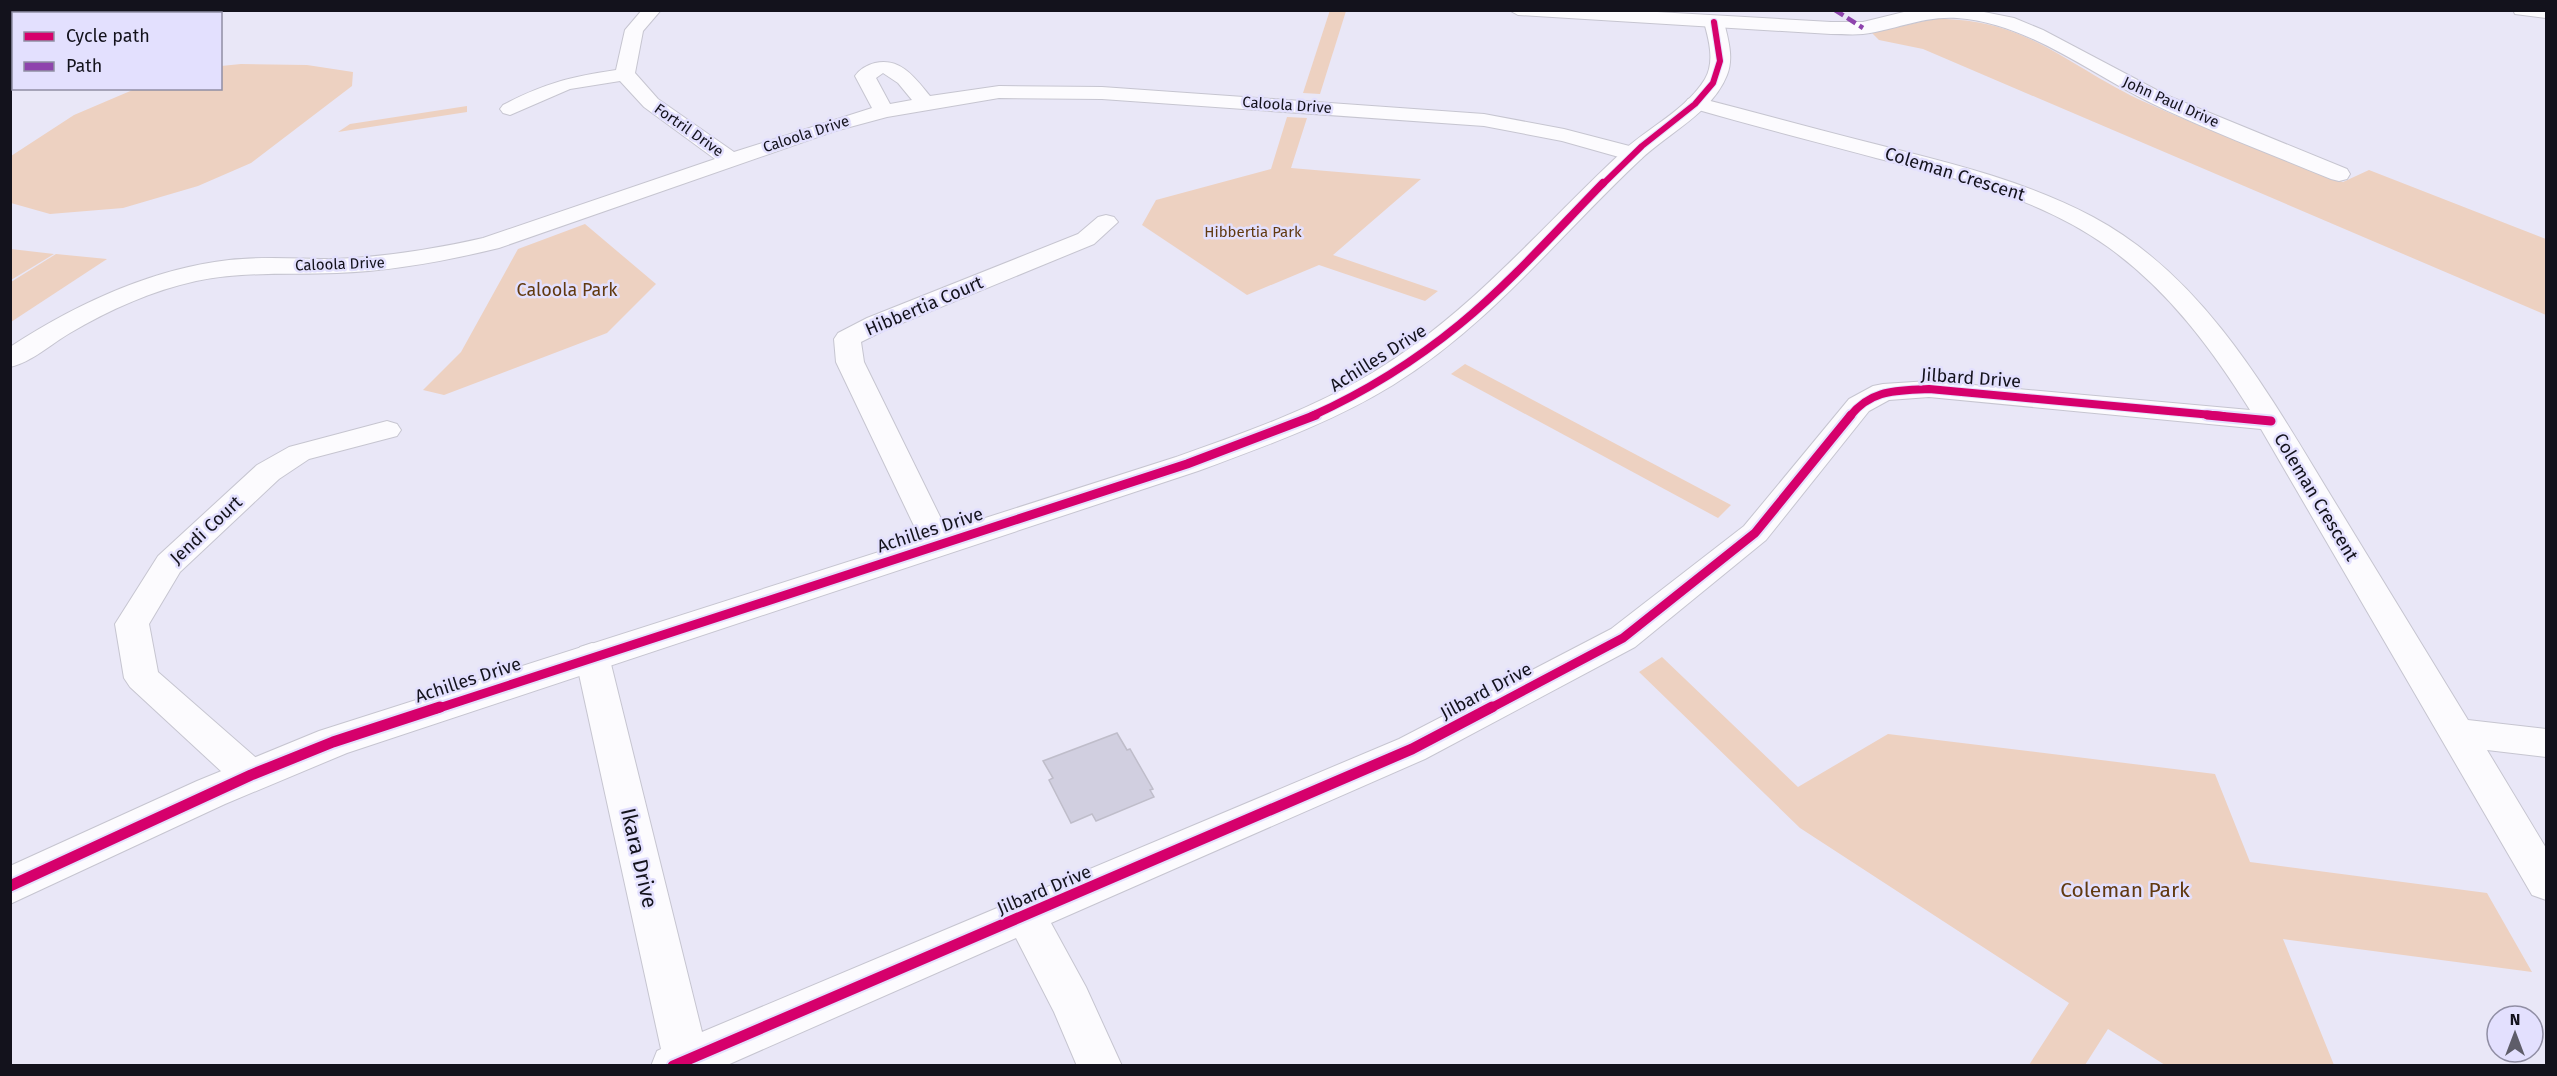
<svg xmlns="http://www.w3.org/2000/svg" width="2557" height="1076" viewBox="0 0 2557 1076" font-family="'Fira Sans',sans-serif">
	<rect width="100%" height="100%" fill="#e9e7f7"/>
	<g fill="#edd1c1">
		<polygon points="1330,10 1346,11 1320,94 1303,93"/>
		<path d="M1933,19C2028,17 2067,67 2147,103C2211,132 2278,156 2343,182L2369,170L2546,239V315L1923,49L1879,40L1872,33Z"/>
		<polygon points="241,64 307,65 353,72 352,86 251,163 198,186 123,208 50,214 11,203 11,156 74,115 135,89 220,88 221,66"/>
		<polygon points="467,106 467,112 338,132 350,124"/>
		<polygon points="1287,117 1307,118 1291,168 1421,179 1333,255 1438,291 1425,301 1319,265 1247,295 1142,225 1156,200 1271,169"/>
		<polygon points="585,224 656,284 607,333 444,395 423,390 461,352 518,249"/>
		<polygon points="11,249 54,254 11,280"/>
		<polygon points="56,254 107,259 11,322 11,282"/>
		<polygon points="1465,364 1731,505 1718,518 1451,374"/>
		<polygon points="1662,657 1798,787 1888,734 2215,774 2250,862 2487,893 2532,972 2283,939 2334,1065 2165,1065 2108,1029 2085,1065 2029,1065 2069,1003 1800,828 1639,672"/>
	</g>
	<polygon fill="#d1cfe0" stroke="#bfbdca" stroke-width="1.5" points="1117,733 1127,750 1130,749 1153,789 1150,790 1154,797 1096,821 1092,814 1071,823 1049,780 1053,778 1043,761"/>
	<g fill="none" stroke-linecap="round" stroke-linejoin="round">
		<defs>
			<g id="minor">
				<path d="M642,10H661L643,31L635,73L658,99L734,152L872,108L855,76C860,69 867,65 875,63C901,57 916,79 930,96L999,86L1102,87L1484,114L1564,129L1641,149L1644,154L1641,159L1633,161L1562,141L1484,126L1102,99L999,98L887,117L835,131L499,248C446,261 392,271 337,273C289,275 244,271 196,281C151,291 109,310 70,333C51,344 32,362 10,367V347C76,304 151,269 229,260C264,256 299,259 334,259C384,257 435,249 483,238L715,159L644,107L620,81L570,89L510,115L503,113L500,109L503,105C545,83 570,77 616,70L625,30ZM883,73L898,83L912,100L890,104L876,78Z"/>
				<path d="M1509,10H1622L1831,22H1863L1912,10H1974L2014,18L2043,30L2166,95L2347,169L2350,174L2347,179L2339,181L2331,179C2271,154 2209,131 2151,103C2089,73 2028,23 1957,18C1921,16 1896,30 1863,34C1853,35 1841,34 1831,34L1518,15Z"/>
				<path d="M1695,97C1751,111 1807,127 1863,141C1942,161 2022,179 2093,217C2207,278 2271,398 2336,504C2380,576 2424,648 2468,720L2546,729V757L2487,750L2546,848V900L2532,895L2261,429L1929,397L1889,400L1869,411L1766,540L1635,647L1425,759L1051,923L1086,987L1122,1066H1077L1054,1012L1016,938L725,1066H651L657,1051L661,1049L575,656L580,647L592,643L604,647L609,656L702,1032L1399,739L1611,629L1744,526L1849,399L1873,386L1883,384L1929,381L2250,410C2212,349 2168,290 2108,247C2040,198 1956,178 1876,158C1813,141 1750,125 1688,107L1685,103L1688,99Z"/>
				<polygon points="1106,215 1114,217 1118,222 1094,244 885,330 861,342 864,362 954,545 949,553 938,556 927,553 836,362 834,339 838,333 867,318 1078,234 1098,217"/>
				<polygon points="387,421 397,424 401,430 397,436 309,459 279,479 180,572 149,624 158,672 262,763 268,774 262,785 249,789 236,785 130,687 124,678 115,624 158,556 257,465 289,447"/>
			</g>
			<path id="tertiary" d="M1714,16L1721,18L1724,22C1728,39 1734,58 1727,75C1712,113 1668,133 1640,160C1557,238 1491,324 1393,385C1331,423 1265,446 1198,471L347,753L225,804L10,904V866L197,781L319,731L1176,457C1244,433 1310,410 1372,373C1470,314 1540,228 1623,151C1649,127 1686,110 1705,79C1715,62 1709,40 1704,22L1707,18Z"/>
			<polygon id="secondary" points="2513,10 2546,10 2546,18 2515,14"/>
		</defs>
		<use href="#minor" stroke="#c6c5d0" stroke-width="2"/>
		<use href="#tertiary" stroke="#c6c5d0" stroke-width="2"/>
		<use href="#secondary" stroke="#c6c5d0" stroke-width="2"/>
		<use href="#minor" fill="#fcfbfe" fill-rule="evenodd"/>
		<use href="#tertiary" fill="#fcfbfe" fill-rule="evenodd"/>
		<use href="#secondary" fill="#fcfbfe" fill-rule="evenodd"/>
		<polyline stroke="#8e44ad" stroke-width="4.5" stroke-dasharray="10 4.5" stroke-linecap="butt" points="1835,10 1863,28"/>
		<defs>
			<polyline id="cycleway-far3" points="1602,185 1642,146 1695,104 1713,83 1720,61 1714,22"/>
			<g id="cycleway-far2">
				<path d="M1312,416C1365,392 1415,361 1460,324C1511,282 1556,231 1603,183"/>
				<path d="M1850,416C1872,389 1896,391 1929,389L2223,416"/>
			</g>
			<g id="cycleway-far1">
				<polyline points="2207,415 2271,421"/>
				<polyline points="436,709 1187,464 1316,415"/>
				<polyline points="1489,709 1623,638 1755,533 1851,415"/>
			</g>
			<g id="cycleway">
				<polyline points="10,886 251,775 333,742 440,707"/>
				<polyline points="673,1066 1412,749 1492,707"/>
			</g>
		</defs>
		<use href="#cycleway-far3" stroke="#e3e0fe" stroke-width="8"/>
		<use href="#cycleway-far2" stroke="#e3e0fe" stroke-width="10"/>
		<use href="#cycleway-far1" stroke="#e3e0fe" stroke-width="13"/>
		<use href="#cycleway" stroke="#e3e0fe" stroke-width="15"/>
		<use href="#cycleway-far3" stroke="#d6006c" stroke-width="6"/>
		<use href="#cycleway-far2" stroke="#d6006c" stroke-width="8"/>
		<use href="#cycleway-far1" stroke="#d6006c" stroke-width="9"/>
		<use href="#cycleway" stroke="#d6006c" stroke-width="11"/>
	</g>
	<g text-anchor="middle" stroke-width="5" stroke-linejoin="round" paint-order="stroke">
		<g font-size="15" fill="#13121c" stroke="#e3e0fe">
			<text transform="translate(2171 102) rotate(24)" y="5">John Paul Drive</text>
			<text transform="translate(1287 105) rotate(4)" y="5">Caloola Drive</text>
			<text transform="translate(689 130) rotate(35)" y="5">Fortril Drive</text>
			<text transform="translate(806 134) rotate(-18)" y="5">Caloola Drive</text>
			<text transform="translate(340 264) rotate(-2)" y="5">Caloola Drive</text>
		</g>
		<g font-size="15" fill="#613910" stroke="#e3e0fe">
			<text x="1253" y="237">Hibbertia Park</text>
		</g>
		<g font-size="18" fill="#13121c" stroke="#e3e0fe">
			<text transform="translate(1955 174) rotate(17)" y="6">Coleman Crescent</text>
			<text transform="translate(924 306) rotate(-23)" y="6">Hibbertia Court</text>
			<text transform="translate(1378 358) rotate(-32)" y="6">Achilles Drive</text>
			<text transform="translate(1971 378) rotate(4)" y="6">Jilbard Drive</text>
			<text transform="translate(2316 497) rotate(59)" y="6">Coleman Crescent</text>
			<text transform="translate(206 530) rotate(-43)" y="6">Jendi Court</text>
			<text transform="translate(930 530) rotate(-18)" y="6">Achilles Drive</text>
			<text transform="translate(468 680) rotate(-18)" y="6">Achilles Drive</text>
			<text transform="translate(1486 691) rotate(-28)" y="6">Jilbard Drive</text>
			<text transform="translate(1044 890) rotate(-23)" y="6">Jilbard Drive</text>
		</g>
		<g font-size="18" fill="#613910" stroke="#e3e0fe">
			<text x="567" y="296">Caloola Park</text>
		</g>
		<g font-size="21" fill="#13121c" stroke="#e3e0fe">
			<text transform="translate(639 858) rotate(77)" y="7">Ikara Drive</text>
		</g>
		<g font-size="21" fill="#613910" stroke="#e3e0fe">
			<text x="2125" y="897">Coleman Park</text>
		</g>
	</g>
	<rect width="2557" height="1076" fill="none" stroke="#13121c" stroke-width="24"/>
	<rect x="12" y="12" width="210" height="78" fill="#e3e0fe" stroke="#908ea4" stroke-width="1.5"/>
	<rect x="24" y="32" width="30" height="9" fill="#d6006c" stroke="#908ea4" stroke-width="1.5"/>
	<text x="66" y="42" font-size="18" fill="#13121c">Cycle path</text>
	<rect x="24" y="62" width="30" height="9" fill="#8e44ad" stroke="#908ea4" stroke-width="1.5"/>
	<text x="66" y="72" font-size="18" fill="#13121c">Path</text>
	<g transform="translate(2515 1034)"><circle r="28" fill="#e3e0fe" stroke="#908ea4" stroke-width="1.5"/>
	<path d="M0-4.5L10 22L0 15L-10 22Z" fill="#5e5d69"/>
	<text y="-9" font-size="16" font-weight="bold" text-anchor="middle" fill="#13121c">N</text>
	</g>
</svg>
